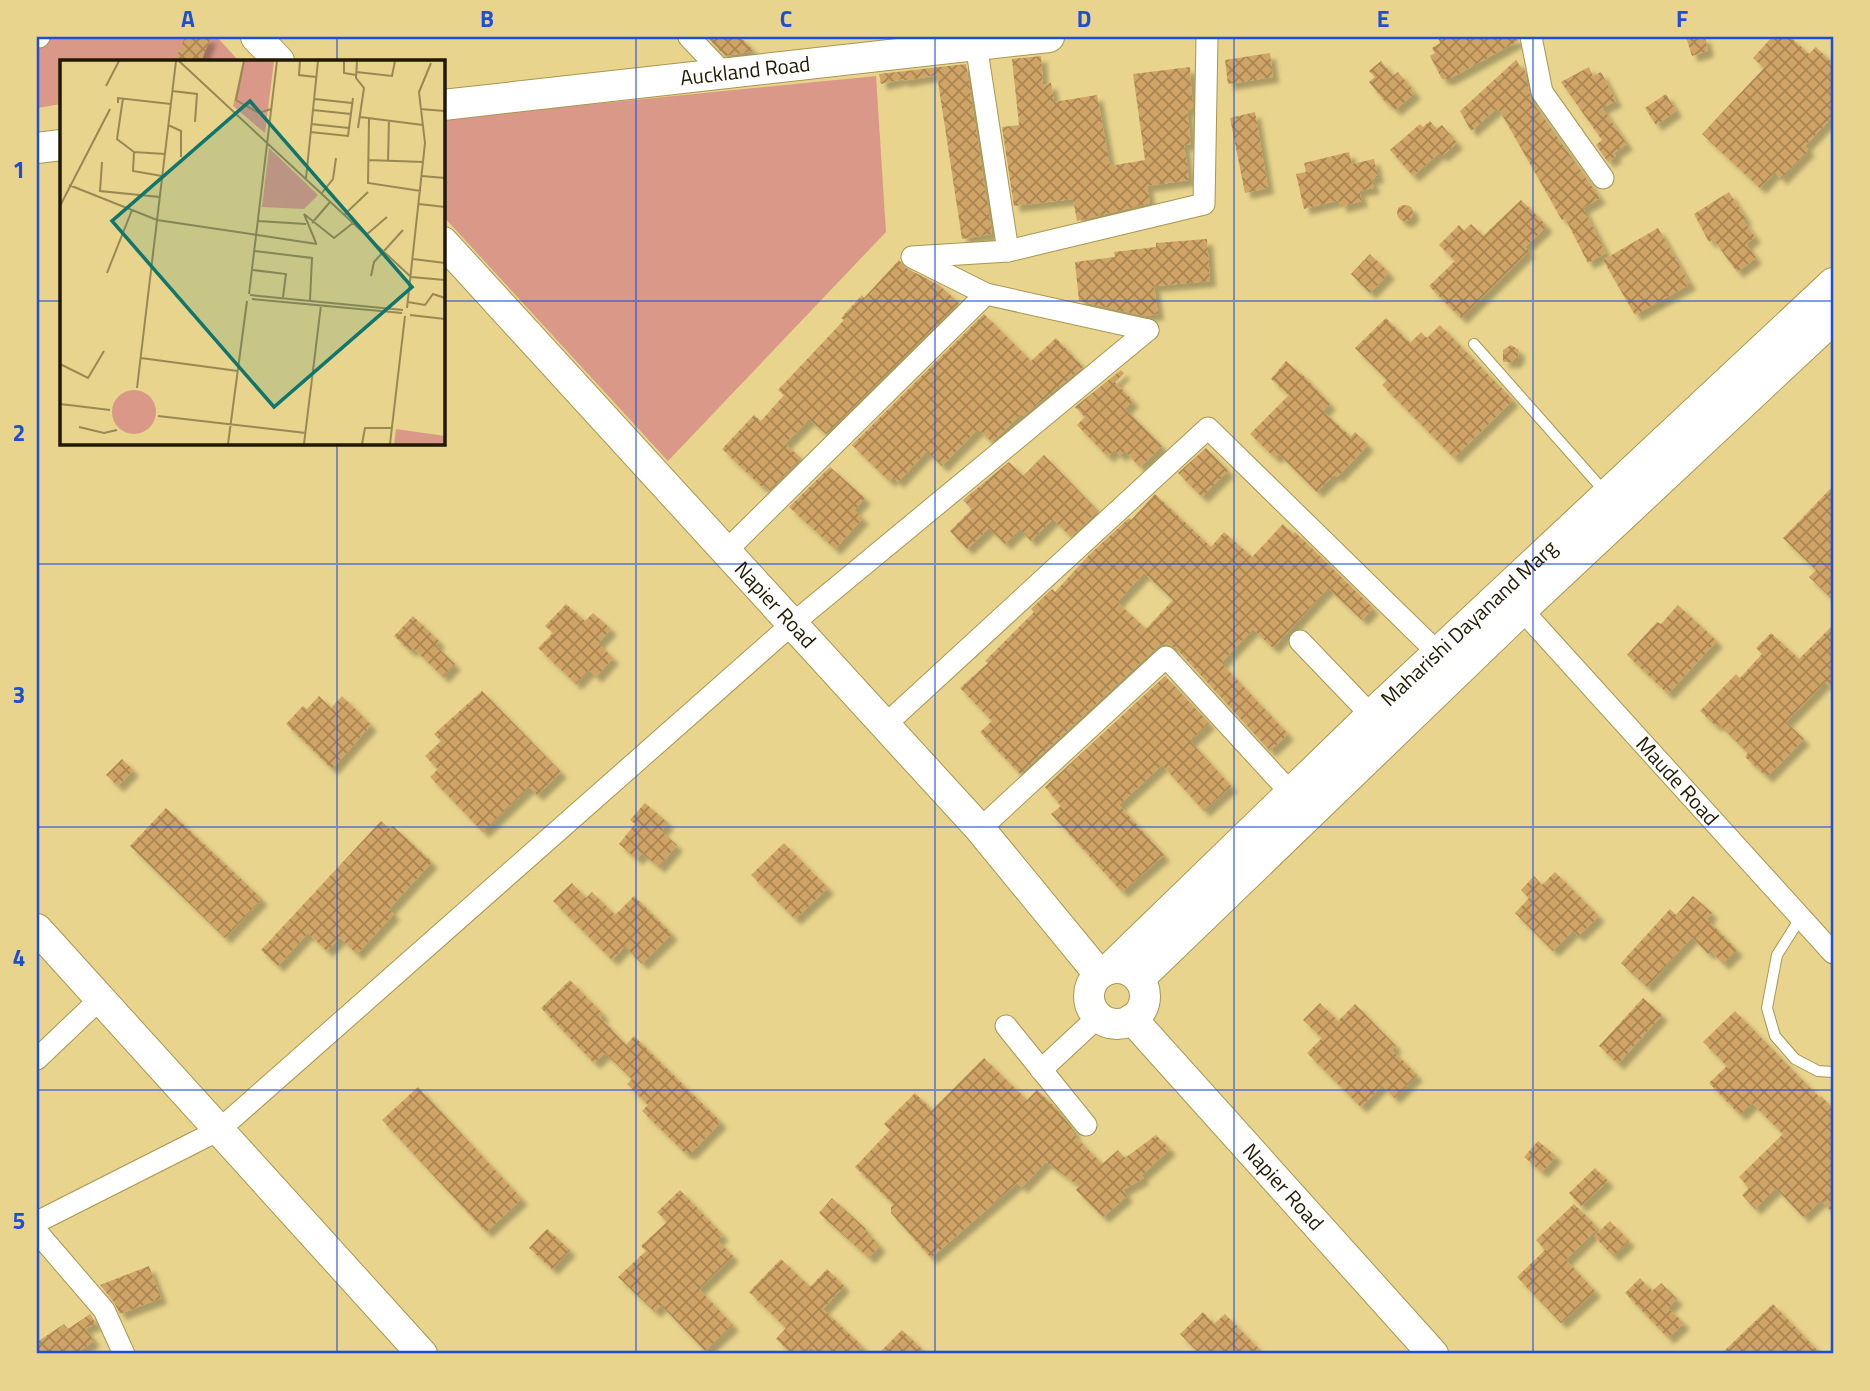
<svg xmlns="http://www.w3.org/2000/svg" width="1870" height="1391" viewBox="0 0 1870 1391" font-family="'Titillium Web',sans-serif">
	<defs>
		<pattern id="building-cross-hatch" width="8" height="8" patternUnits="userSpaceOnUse" patternTransform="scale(1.75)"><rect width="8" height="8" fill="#d0a466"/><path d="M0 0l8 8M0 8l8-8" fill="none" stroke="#a88552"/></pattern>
		<filter id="shadow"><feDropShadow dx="6" dy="6" stdDeviation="2" flood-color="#0004"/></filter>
	</defs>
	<rect width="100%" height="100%" fill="#e8d48c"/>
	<g fill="#da9988">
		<polygon points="37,37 217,37 239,61 61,61 61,104 37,108"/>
		<polygon points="876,76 886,232 668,461 443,216 443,119"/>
	</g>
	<g fill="url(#building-cross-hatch)" fill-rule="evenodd" filter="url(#shadow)">
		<polygon points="185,37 211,37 201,61 175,61"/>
		<polygon points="707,37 740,37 754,51 725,56"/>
		<polygon points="1438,37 1518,37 1518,41 1449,79 1442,79 1430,56 1435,53 1432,48 1440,43"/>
		<polygon points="1686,37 1705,37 1708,51 1692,56"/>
		<polygon points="1772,37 1790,37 1809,54 1816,47 1833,64 1833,116 1805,146 1809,150 1781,179 1775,172 1760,188 1702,134 1764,68 1753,58"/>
		<polygon points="1270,53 1273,77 1228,84 1225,60"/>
		<polygon points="1041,56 1043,85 1051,83 1054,102 1097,95 1110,166 1145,160 1133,74 1190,67 1193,109 1187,110 1191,144 1184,145 1189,180 1147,186 1150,203 1077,221 1073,199 1014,206 1002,127 1019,125 1012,59"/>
		<polygon points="1516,60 1522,69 1524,68 1531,100 1600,198 1583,208 1606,253 1588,263 1565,218 1562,220 1501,113 1497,108 1471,131 1460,111"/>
		<polygon points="1381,61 1393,76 1398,72 1415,93 1395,110 1389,103 1387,104 1369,82 1375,77 1369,71"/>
		<polygon points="966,64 992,234 962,239 937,75 903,81 903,79 881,84 879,74"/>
		<polygon points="1589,67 1593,76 1601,72 1616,101 1602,108 1627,144 1614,153 1616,156 1608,162 1596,145 1602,140 1561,82"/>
		<polygon points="1666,94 1676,111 1656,125 1645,108"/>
		<polygon points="1255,112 1268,188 1245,193 1230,118"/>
		<polygon points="1430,121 1437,129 1442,125 1457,143 1442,156 1439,153 1413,176 1390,150 1420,124 1423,127"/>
		<polygon points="1349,152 1352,164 1374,159 1378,177 1371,179 1374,188 1359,191 1362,201 1341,207 1339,200 1304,209 1296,174 1306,172 1304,163"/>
		<polygon points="1729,192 1746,219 1743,220 1755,237 1746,244 1756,258 1737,272 1713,239 1709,242 1694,214"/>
		<polygon points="1521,200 1547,226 1525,247 1529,251 1461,318 1429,286 1455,261 1439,245 1459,225 1464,231 1471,224 1483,236"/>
		<circle cx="1405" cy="213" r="8"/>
		<polygon points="1658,228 1690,284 1635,315 1603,260"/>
		<polygon points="1207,239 1210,281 1154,286 1158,314 1145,316 1079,301 1075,262 1115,257 1114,252 1156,247 1156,243"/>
		<polygon points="1370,254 1389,273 1370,293 1351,274"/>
		<polygon points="899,260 906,268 939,285 959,303 826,434 809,419 785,444 801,458 770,490 764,485 762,487 722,449 754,415 761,421 784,395 778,390 844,320 841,318 862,295 864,298"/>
		<polygon points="984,314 1031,361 1056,338 1083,367 1023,416 1021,414 992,442 978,429 942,466 927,451 898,482 893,477 889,481 852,445"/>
		<polygon points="1386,318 1410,343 1421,332 1427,338 1440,325 1513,400 1454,458 1382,385 1387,380 1355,348"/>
		<polygon points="1511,345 1519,350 1518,358 1514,362 1503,362 1503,350"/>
		<polygon points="1286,361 1300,374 1301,373 1330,404 1323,411 1351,437 1355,432 1368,445 1337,477 1334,475 1317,492 1279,454 1275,458 1250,434 1289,395 1271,379"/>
		<polygon points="1121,370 1124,373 1115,382 1133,401 1125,409 1162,446 1140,467 1125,451 1120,456 1114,450 1108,457 1077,425 1085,417 1075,407"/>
		<polygon points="1206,448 1228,471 1202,497 1178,473"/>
		<polygon points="1044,455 1098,511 1071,537 1053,519 1031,541 1020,529 1005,544 989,528 967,549 950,531 972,509 963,500 1009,462 1023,476"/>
		<polygon points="830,467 865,498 854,510 863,518 835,549 789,507"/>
		<polygon points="1833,486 1833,600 1809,577 1816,570 1783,538"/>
		<path d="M1155,494L1211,547L1224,532L1252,557L1283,524L1293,534L1295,532L1373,608L1362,620L1328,588L1273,648L1253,629L1221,663L1288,734L1270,751L1176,648L1164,644L1157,647L1020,774L980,732L992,721L960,688L988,663L985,661L1034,612L1031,609L1052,589L1055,592L1089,555L1129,518L1131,520ZM1144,573L1173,600L1146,629L1117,602Z"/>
		<polygon points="566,604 585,621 593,613 611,629 598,643 613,658 596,677 589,670 576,684 538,648 553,633 545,626"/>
		<polygon points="1678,605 1717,641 1668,694 1627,655 1657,622 1661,624"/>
		<polygon points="413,616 439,641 436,646 455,664 443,677 413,648 410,651 394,636"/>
		<polygon points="1833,625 1833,691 1825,682 1786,722 1804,739 1767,777 1745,757 1748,753 1719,724 1716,726 1700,711 1736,674 1740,678 1762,654 1756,648 1771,633 1799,659"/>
		<polygon points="1165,676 1209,723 1190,741 1231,786 1204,811 1162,765 1119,805 1164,855 1122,892 1051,814 1061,806 1045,787"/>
		<polygon points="482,691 561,772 537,795 529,787 483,832 430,777 438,769 425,756 441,741 434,734"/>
		<polygon points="319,696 331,708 342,696 371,725 332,769 286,724 303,706 307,709"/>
		<polygon points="122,759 133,770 118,786 106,775"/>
		<polygon points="645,803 668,823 661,831 677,845 659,867 642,853 637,859 619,844 635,824 630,820"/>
		<polygon points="166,808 262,899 225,938 130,846"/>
		<polygon points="381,821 390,829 393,826 432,862 389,909 394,914 357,954 340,938 327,951 308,933 278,966 261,950"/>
		<polygon points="784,843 828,888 795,919 751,875"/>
		<polygon points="1555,872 1599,916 1578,936 1573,931 1553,951 1515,913 1529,898 1521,890 1534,876 1542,885"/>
		<polygon points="572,883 586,898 592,892 615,915 634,896 672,934 642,964 625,946 612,960 553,901"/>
		<polygon points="1693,896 1712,913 1707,919 1737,950 1723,964 1711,951 1708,954 1692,937 1647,987 1621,963 1670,909 1676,915"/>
		<polygon points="570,980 603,1014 600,1017 626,1045 634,1036 721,1122 691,1153 685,1153 642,1111 648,1105 627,1084 632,1079 605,1053 594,1063 541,1008"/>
		<polygon points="1643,998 1662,1015 1618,1064 1599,1046"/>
		<polygon points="1320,1003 1338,1021 1355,1004 1396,1046 1392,1050 1417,1075 1394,1098 1382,1085 1361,1107 1307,1053 1322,1038 1303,1020"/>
		<polygon points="1735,1011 1820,1098 1821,1096 1833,1108 1833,1213 1821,1200 1803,1217 1776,1188 1755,1209 1742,1195 1749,1188 1739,1177 1783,1134 1752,1103 1740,1115 1709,1083 1727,1066 1703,1042"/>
		<polygon points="984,1058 1027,1100 1037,1090 1056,1108 1075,1132 1073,1134 1102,1164 1118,1150 1125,1158 1156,1135 1170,1149 1141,1176 1144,1178 1123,1190 1127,1196 1103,1217 1076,1190 1079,1186 1046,1162 1022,1187 1017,1183 931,1258 891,1213 891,1207 894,1205 855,1167 890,1130 884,1124 915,1093 932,1110"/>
		<polygon points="418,1087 522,1199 486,1232 382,1120"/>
		<polygon points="1538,1141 1556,1156 1542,1172 1524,1157"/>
		<polygon points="1595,1168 1608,1181 1581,1206 1569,1193"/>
		<polygon points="680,1190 723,1235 717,1240 733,1256 699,1289 733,1325 705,1351 661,1305 655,1312 618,1277 646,1251 641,1246 667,1222 657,1212"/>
		<polygon points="832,1198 866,1229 865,1230 880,1246 869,1258 819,1213"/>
		<polygon points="1574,1204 1598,1228 1566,1260 1595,1291 1561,1323 1517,1277 1545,1250 1536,1240"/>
		<polygon points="1610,1221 1629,1241 1613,1256 1594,1236"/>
		<polygon points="547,1229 570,1250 552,1269 529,1248"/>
		<polygon points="781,1259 810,1287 827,1269 844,1286 823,1309 862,1346 855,1354 818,1354 811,1347 805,1354 792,1354 776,1339 786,1328 749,1292"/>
		<polygon points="149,1266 161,1298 120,1314 114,1302 100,1285"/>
		<polygon points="1640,1278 1652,1291 1661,1283 1677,1299 1668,1308 1684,1323 1668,1338 1625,1293"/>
		<polygon points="1773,1304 1821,1354 1721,1354"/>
		<polygon points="1203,1312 1214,1324 1225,1314 1264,1354 1200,1354 1180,1334"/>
		<polygon points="90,1314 96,1324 85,1328 94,1341 75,1354 37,1354 37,1342 64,1324 68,1329"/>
		<polygon points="902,1330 927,1354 878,1354"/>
	</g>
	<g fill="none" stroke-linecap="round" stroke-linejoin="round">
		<defs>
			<g id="lane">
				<polyline points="1474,344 1605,492"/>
				<polyline points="1801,917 1777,955 1767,1008 1775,1036 1795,1059 1818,1071 1833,1072"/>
			</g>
			<g id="street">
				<polyline points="37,37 39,37"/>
				<polyline points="689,37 724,74"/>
				<polyline points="1531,37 1542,92 1603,178"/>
				<polyline points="976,44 1008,251"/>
				<polyline points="1148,330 986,294 912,257 1008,251 1204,204 1207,37"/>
				<polyline points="725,552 986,294"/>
				<path id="s1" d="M1522,610L1833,953"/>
				<polyline points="1300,641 1371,715"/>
				<polyline points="884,726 1208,428 1437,652"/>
				<polyline points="980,829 1166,657 1290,792"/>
				<polyline points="1006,1026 1086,1125"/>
				<polyline points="37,1059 100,999"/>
				<polyline points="1041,1070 1098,1017"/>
				<polyline points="37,1222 219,1130 791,625 1148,330"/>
				<polyline points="37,1232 104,1310 124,1354"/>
			</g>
			<g id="secondary">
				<polyline points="256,37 279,61"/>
				<path id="s2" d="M443,105L1049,37"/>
				<polyline points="37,148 61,145"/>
				<path id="s3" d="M443,242L980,829L1099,974"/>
				<polyline points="37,929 422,1354"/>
				<circle cx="1117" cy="996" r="28"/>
				<path id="s4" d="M1109,969L1371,715L1833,283"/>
				<polyline points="1139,979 1522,610 1833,319"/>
				<path id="s5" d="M1132,1019L1433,1354"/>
			</g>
		</defs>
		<use href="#lane" stroke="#a9964e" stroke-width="12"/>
		<use href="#street" stroke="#a9964e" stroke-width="23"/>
		<use href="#secondary" stroke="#a9964e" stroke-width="32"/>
		<use href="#lane" stroke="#fff" stroke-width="10"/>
		<use href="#street" stroke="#fff" stroke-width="21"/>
		<use href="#secondary" stroke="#fff" stroke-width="30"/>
	</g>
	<path fill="none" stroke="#1d4ed8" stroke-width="2" stroke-opacity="0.55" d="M337,37V61M636,37V1354M935,37V1354M1234,37V1354M1533,37V1354M37,301H61M443,301H1833M337,443V1354M37,564H1833M37,827H1833M37,1090H1833"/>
	<g text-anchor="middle" stroke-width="7" stroke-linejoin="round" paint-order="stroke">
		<g font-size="21" fill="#211900" stroke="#e8d48c">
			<text dy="7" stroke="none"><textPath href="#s2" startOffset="304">Auckland Road</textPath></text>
			<text dy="7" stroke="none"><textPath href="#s3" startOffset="492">Napier Road</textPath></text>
			<text dy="7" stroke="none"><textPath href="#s4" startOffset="499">Maharishi Dayanand Marg</textPath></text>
			<text dy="7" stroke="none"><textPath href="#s1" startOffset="231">Maude Road</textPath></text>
			<text dy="7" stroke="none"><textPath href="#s5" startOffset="226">Napier Road</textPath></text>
		</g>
	</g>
	<g transform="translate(60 60)">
		<rect width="385" height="385" fill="#e8d48c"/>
		<path d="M183,1H214L205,73L173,46ZM209,88L258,135L244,149L202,147ZM52 352a22 22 0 1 1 44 0a22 22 0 1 1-44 0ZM336,369L385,376V384H334Z" fill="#da9988"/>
		<path fill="none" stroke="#988954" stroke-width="2" d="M119,1L351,217L385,220M184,1L176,40L199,53L211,49M240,1L239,15L256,17M284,1V13L296,15M297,1L296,18L304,28L298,68M296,12L332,16L335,1M46,26L59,1M112,31L137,34L135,62M63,38L57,79L74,92M255,39L292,43M58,43V38L111,44M360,49L385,51M253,50L291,54M300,57L363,65M309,59L308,123L361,131M251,64L289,68M108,65L121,71V97M250,72L288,76L293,38M308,100L363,102M328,101L329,60M42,102L40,131L100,137M102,116L73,111L74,92L105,94M362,116L385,118M246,118L258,1M9,125L97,160L257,184M261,134L273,119L276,98M359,144L385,147M0,146L50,49M284,155L308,132M198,161L246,164M252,163L270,142M306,175L327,157M256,183L244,154L274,178L293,163M195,191L252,198L250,240M353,199L385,203M193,210L226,214L223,237M47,213L72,150M311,216L314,202L343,170M189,234L217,1M190,235L343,250M192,239L342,253M348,242L365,245L373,234L385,238M347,248L365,83L359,32L371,3M350,255L385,259M81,298L178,311M0,304L28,318L44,291M77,328L116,1M0,344L50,350M98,356L246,373M19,367L44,373L57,370M168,384L187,241M244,384L261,245M302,384L305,368H332M330,384L345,256"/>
		<path fill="#0f766e" fill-opacity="0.15" stroke="#0f766e" stroke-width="3.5" d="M190,41L352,227L214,347L52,161Z"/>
		<rect width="385" height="385" fill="none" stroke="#211900" stroke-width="3.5"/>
	</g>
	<rect width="1870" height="1391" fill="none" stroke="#e8d48c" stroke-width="77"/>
	<rect x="38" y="38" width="1794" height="1314" fill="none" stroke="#1d4ed8" stroke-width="2.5"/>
	<g font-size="23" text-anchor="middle" font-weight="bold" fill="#1d4ed8">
		<text x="188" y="27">A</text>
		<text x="487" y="27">B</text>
		<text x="786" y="27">C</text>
		<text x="1084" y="27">D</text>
		<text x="1383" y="27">E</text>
		<text x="1682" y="27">F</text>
		<text x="19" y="178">1</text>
		<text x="19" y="441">2</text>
		<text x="19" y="703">3</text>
		<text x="19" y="966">4</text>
		<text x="19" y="1229">5</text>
	</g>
</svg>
